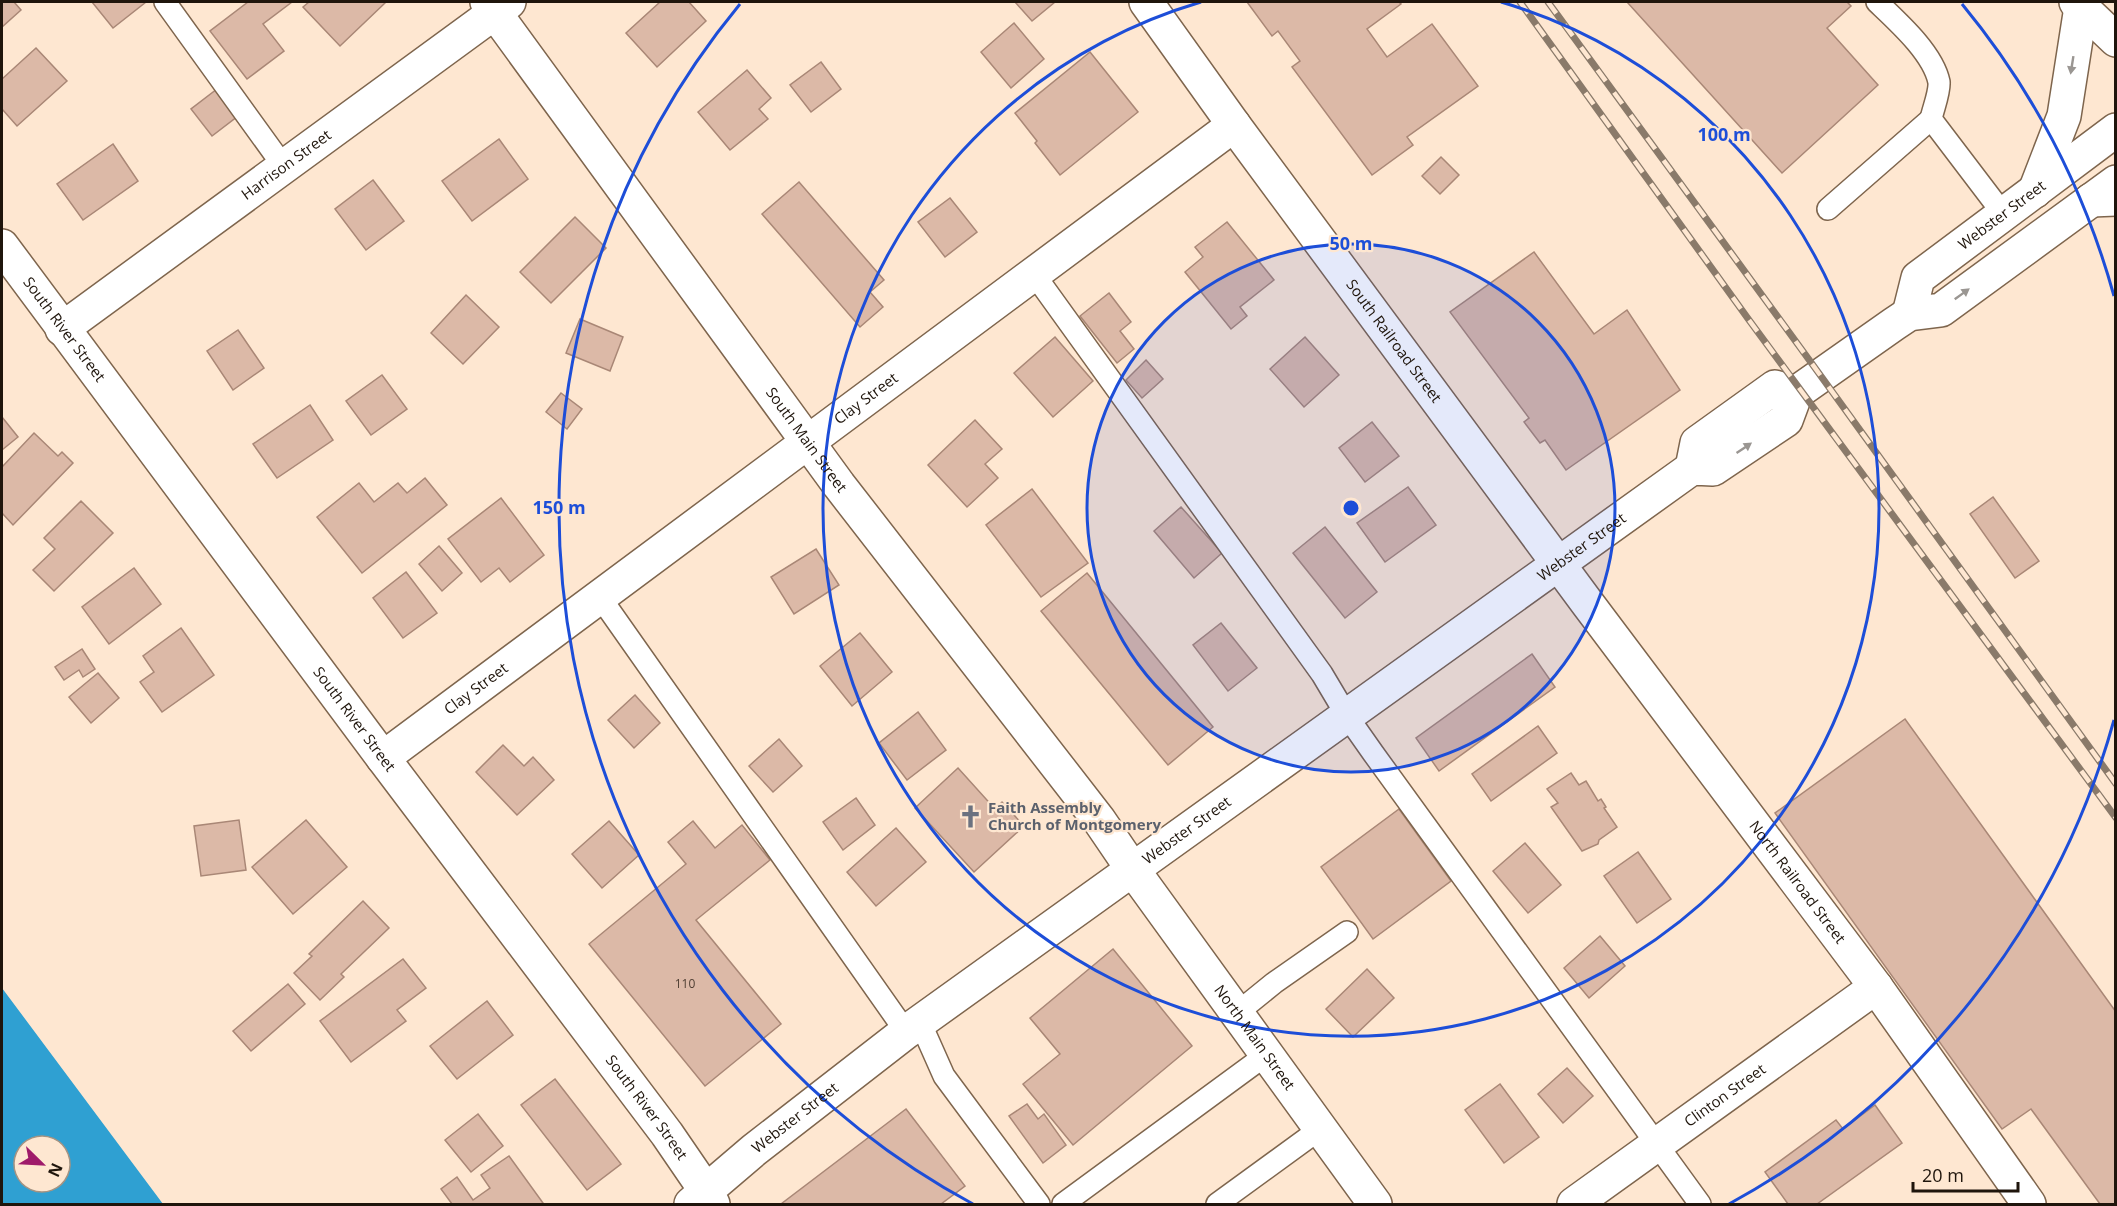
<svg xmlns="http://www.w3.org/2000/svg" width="2117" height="1206" viewBox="0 0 2117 1206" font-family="'Open Sans',sans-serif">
	<rect width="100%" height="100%" fill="#fee7d1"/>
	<path fill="#2fa0d2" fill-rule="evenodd" d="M2,988L163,1204H2ZM24,1146H60V1182H24Z"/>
	<g fill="#dcb9a7" stroke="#a98776" stroke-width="1.5">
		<polygon points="2,2 14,2 21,10 2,27"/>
		<polygon points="92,2 146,2 113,28"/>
		<polygon points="248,2 292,2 263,24 284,51 247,79 210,31"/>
		<polygon points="309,2 386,2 340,46 303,7"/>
		<polygon points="660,2 689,2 706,21 657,67 626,33"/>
		<polygon points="1015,2 1055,2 1032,21"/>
		<polygon points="1247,2 1399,2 1401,4 1367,29 1387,57 1432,24 1478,86 1407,137 1413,145 1372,175 1292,67 1300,61 1278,31 1272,36"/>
		<polygon points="1627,2 1847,2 1851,6 1827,28 1878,85 1782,173"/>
		<polygon points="1014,23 1044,59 1011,88 981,52"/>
		<polygon points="36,48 67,81 17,126 2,109 2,79"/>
		<polygon points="1090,52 1138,112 1060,175 1035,143 1037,141 1015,113"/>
		<polygon points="821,62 841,89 811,112 790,85"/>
		<polygon points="747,70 771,98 759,109 768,119 730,150 698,112"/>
		<polygon points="217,89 238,116 212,136 191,109"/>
		<polygon points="499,139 528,179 472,221 442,181"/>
		<polygon points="113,144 138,181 83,220 57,184"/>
		<polygon points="1441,157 1459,175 1440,194 1422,176"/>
		<polygon points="373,180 404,221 366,250 335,209"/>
		<polygon points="799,182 884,280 870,292 883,307 860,327 762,214"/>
		<polygon points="950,198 977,232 945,257 918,222"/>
		<polygon points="575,217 606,248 551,303 520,272"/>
		<polygon points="1227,222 1274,280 1240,307 1247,316 1231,329 1185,272 1203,257 1195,247"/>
		<polygon points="1534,252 1594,334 1627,310 1680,390 1566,470 1545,440 1540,443 1524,422 1529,418 1450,312"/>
		<polygon points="1109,293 1131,322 1120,331 1134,349 1117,363 1080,316"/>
		<polygon points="466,295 499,327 463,364 431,333"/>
		<polygon points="580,319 623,337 610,371 566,353"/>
		<polygon points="238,330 264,368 233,390 207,351"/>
		<polygon points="1055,337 1093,381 1053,417 1014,373"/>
		<polygon points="1305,337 1339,375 1304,407 1270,369"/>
		<polygon points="1146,360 1163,379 1142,398 1126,380"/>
		<polygon points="382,375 407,409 371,435 346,401"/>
		<polygon points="561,393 582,409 567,429 546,412"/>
		<polygon points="310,405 333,440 277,478 253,444"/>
		<polygon points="2,417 18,437 2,450"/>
		<polygon points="975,420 1002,449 985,464 998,478 967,507 928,465"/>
		<polygon points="1372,422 1399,456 1365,482 1339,448"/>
		<polygon points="34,433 58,456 62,452 73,463 13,525 2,513 2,467"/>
		<polygon points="425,478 447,505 362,573 317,517 359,483 374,502 398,483 407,493"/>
		<polygon points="1408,487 1436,525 1385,562 1357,523"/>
		<polygon points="1032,489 1088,563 1041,597 986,525"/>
		<polygon points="1993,497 2039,561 2015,578 1970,514"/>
		<polygon points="501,498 544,555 510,582 499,568 481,582 448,539"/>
		<polygon points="81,501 113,533 54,591 33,570 55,549 44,538"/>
		<polygon points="1181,507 1222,553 1194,578 1154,531"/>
		<polygon points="1325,527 1377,592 1345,618 1293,553"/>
		<polygon points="439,546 462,573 442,591 419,564"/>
		<polygon points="816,549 839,585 794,614 771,577"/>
		<polygon points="134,568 161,604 109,644 82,607"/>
		<polygon points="406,572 437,613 403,638 373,598"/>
		<polygon points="1087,573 1213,727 1168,765 1041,611"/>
		<polygon points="1221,623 1257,668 1228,691 1193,645"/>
		<polygon points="181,628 214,675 162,712 140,682 154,672 143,656"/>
		<polygon points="860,633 892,672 852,706 820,666"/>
		<polygon points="82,649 95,669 83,677 79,670 64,680 55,667"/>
		<polygon points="1532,654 1555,687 1439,771 1416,738"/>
		<polygon points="98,673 119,698 91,723 69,697"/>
		<polygon points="635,695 660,723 634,748 608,720"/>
		<polygon points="918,712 946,750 907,780 879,743"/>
		<polygon points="1905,719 2116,1012 2116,1204 2100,1204 2031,1109 2002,1129 1775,813"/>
		<polygon points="1538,726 1557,753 1491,801 1472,774"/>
		<polygon points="779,739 802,766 773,792 749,766"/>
		<polygon points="503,745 524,766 533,757 554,780 517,815 476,772"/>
		<polygon points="958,768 995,809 1002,802 1024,826 974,872 915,808"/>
		<polygon points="1571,773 1579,785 1586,781 1598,801 1601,799 1606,807 1604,808 1617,827 1599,840 1598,844 1582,851 1551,807 1558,803 1547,789"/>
		<polygon points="856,798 875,825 843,850 823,822"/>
		<polygon points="1399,809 1451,881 1373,939 1321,867"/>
		<polygon points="239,820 246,870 201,876 194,826"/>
		<polygon points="306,820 347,867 293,914 252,867"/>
		<polygon points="609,821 639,855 602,888 572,854"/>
		<polygon points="693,821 715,848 742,825 770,860 696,920 781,1024 705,1086 589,944 686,864 668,842"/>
		<polygon points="896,828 926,862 876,906 847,872"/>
		<polygon points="1525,843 1561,885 1528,913 1493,871"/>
		<polygon points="1638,852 1671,899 1637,923 1604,876"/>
		<polygon points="363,901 389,928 341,974 344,977 320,1000 294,973 312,956 309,954"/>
		<polygon points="1600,936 1625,966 1589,998 1564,968"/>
		<polygon points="1113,949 1192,1046 1073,1145 1023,1084 1060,1054 1030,1018"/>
		<polygon points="403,959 426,988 397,1010 406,1021 351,1062 320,1021"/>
		<polygon points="1367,969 1394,998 1353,1037 1326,1009"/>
		<polygon points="288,984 305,1004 251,1051 233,1031"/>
		<polygon points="487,1001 513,1035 457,1079 430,1046"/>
		<polygon points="1567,1068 1593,1096 1563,1123 1538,1094"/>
		<polygon points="555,1079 621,1164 587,1190 521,1105"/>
		<polygon points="1500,1084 1539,1137 1504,1163 1465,1110"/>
		<polygon points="1027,1104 1038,1119 1044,1114 1066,1145 1043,1163 1009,1116"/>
		<polygon points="1875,1105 1902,1143 1817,1204 1788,1204 1765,1172 1836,1120 1843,1129"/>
		<polygon points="906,1109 965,1186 941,1204 781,1204"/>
		<polygon points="478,1114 503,1146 471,1172 445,1140"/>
		<polygon points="509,1156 543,1203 541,1204 452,1204 441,1189 457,1177 473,1200 490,1188 481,1175"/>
	</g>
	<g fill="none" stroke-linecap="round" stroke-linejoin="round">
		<defs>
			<g id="lane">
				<polyline points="165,2 284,167"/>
				<path d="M1877,2C1898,22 1933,53 1939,82C1940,92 1933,109 1931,119L2004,215"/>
				<polyline points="1828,209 1931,119"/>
				<polyline points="1034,274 1322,674 1347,716 1373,753 1700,1204"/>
				<polyline points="600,597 906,1032"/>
				<polyline points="1237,1013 1274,983 1347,932"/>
				<polyline points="920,1022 944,1076 1039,1204"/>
				<polyline points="1063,1204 1266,1055"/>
				<polyline points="1217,1204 1320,1129"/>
			</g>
			<g id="street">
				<path id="s1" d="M487,2L839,485L1099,820L1133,870"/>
				<path id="s2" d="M1146,2L1234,125L1588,604L1876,987L2029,1204"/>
				<path id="s3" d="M2,246L383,758L667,1134L706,1191L691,1204"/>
				<path id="s4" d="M62,329L509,2"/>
				<path id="s5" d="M383,758L1234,125"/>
				<path id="s6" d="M1574,1204L1876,987"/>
			</g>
			<g id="secondary">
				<path id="s7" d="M1909,314L1918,278L2116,130"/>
				<polyline points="1692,468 1697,443 1775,387 1796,393"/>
				<path id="s8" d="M1133,870L1375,1204"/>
				<path id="s9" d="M713,1204L706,1191L754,1150L906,1032L1692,468L1713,469L1786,420L1796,393L1894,324L1909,314L1941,310L2116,182"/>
			</g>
			<g id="primary">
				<polyline points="2076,2 2116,40"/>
				<polyline points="2035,191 2064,116 2081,7"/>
				<polyline points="2091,200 2116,199"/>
			</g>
		</defs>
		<use href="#lane" stroke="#7e654d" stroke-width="24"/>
		<use href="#street" stroke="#7e654d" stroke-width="36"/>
		<use href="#secondary" stroke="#7e654d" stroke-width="36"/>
		<use href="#primary" stroke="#7e654d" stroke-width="36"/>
		<use href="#lane" stroke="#fff" stroke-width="21"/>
		<use href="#street" stroke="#fff" stroke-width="33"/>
		<use href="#secondary" stroke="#fff" stroke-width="33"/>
		<use href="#primary" stroke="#fff" stroke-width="33"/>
		<defs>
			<g id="rail">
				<polyline points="1520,2 1749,320 2116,818"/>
				<polyline points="1548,2 1810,361 2116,784"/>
			</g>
		</defs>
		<use href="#rail" stroke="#8a7a6a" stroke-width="7"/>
		<use href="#rail" stroke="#fee7d1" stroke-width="4.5" stroke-dasharray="14" stroke-linecap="butt"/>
	</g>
	<defs><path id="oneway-solid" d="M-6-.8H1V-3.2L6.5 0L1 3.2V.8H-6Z" transform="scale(1.5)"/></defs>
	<g fill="#9a9692">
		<use href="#oneway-solid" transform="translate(2072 65) rotate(99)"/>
		<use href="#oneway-solid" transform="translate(1962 294) rotate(-36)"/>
		<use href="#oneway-solid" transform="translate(1744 448) rotate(-34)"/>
	</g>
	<circle cx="1351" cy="508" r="264" fill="#1d4ed8" fill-opacity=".12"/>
	<g fill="none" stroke="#1d4ed8" stroke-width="3">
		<circle cx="1351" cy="508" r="264"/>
		<path d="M1501 2A528 528 0 1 1 1201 2"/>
		<path d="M2114 720A792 792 0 0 1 1729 1204M973 1204A792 792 0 0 1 740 4M1962 4A792 792 0 0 1 2114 296"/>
	</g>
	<defs>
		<symbol id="church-bare" viewBox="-9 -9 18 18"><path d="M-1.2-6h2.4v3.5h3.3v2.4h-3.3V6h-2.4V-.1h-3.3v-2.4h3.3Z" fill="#6b7280" stroke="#fee7d1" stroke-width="2.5" paint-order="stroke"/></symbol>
	</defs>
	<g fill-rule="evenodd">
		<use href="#church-bare" x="954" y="800" width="33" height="33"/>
	</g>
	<g text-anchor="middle" stroke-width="4.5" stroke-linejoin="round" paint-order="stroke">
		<g font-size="12" fill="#4e3e33">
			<text x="685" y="988">110</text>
		</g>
		<g font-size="15" fill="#1f150c" stroke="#fee7d1">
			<text dy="5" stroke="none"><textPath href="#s4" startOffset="278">Harrison Street</textPath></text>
			<text dy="5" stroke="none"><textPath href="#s7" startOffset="142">Webster Street</textPath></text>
			<text dy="5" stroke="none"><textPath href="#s3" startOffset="104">South River Street</textPath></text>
			<text dy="5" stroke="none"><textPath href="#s2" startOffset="420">South Railroad Street</textPath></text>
			<text dy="5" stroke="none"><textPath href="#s5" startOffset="602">Clay Street</textPath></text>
			<text dy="5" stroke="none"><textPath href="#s1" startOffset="542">South Main Street</textPath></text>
			<text dy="5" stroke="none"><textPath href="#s9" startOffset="1102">Webster Street</textPath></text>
			<text dy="5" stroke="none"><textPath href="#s5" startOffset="116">Clay Street</textPath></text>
			<text dy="5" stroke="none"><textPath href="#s3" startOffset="590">South River Street</textPath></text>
			<text dy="5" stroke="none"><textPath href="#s9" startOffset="616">Webster Street</textPath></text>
			<text dy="5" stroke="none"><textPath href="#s2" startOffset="1095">North Railroad Street</textPath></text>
			<text dy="5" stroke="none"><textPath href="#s8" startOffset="207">North Main Street</textPath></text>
			<text dy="5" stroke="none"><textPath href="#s6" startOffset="186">Clinton Street</textPath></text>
			<text dy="5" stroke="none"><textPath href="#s3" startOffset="1076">South River Street</textPath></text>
			<text dy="5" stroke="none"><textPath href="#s9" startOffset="130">Webster Street</textPath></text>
		</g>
		<g font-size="15" font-weight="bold" fill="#5b616d" stroke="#fee7d1" text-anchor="start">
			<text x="988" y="813">Faith Assembly<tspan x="988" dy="17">Church of Montgomery</tspan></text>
		</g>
	</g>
	<circle cx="1351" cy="508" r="9" fill="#1d4ed8" stroke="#fee7d1" stroke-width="3"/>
	<g font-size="18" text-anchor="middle" font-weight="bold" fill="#1d4ed8" stroke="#fee7d1" stroke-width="4.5" stroke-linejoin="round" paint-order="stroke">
		<text x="1724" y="141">100 m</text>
		<text x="1351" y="250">50 m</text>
		<text x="559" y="514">150 m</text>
	</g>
	<rect width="2117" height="1206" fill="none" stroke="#1f150c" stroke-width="6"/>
	<g transform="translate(42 1164) rotate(114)"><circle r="28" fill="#fee7d1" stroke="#a59382" stroke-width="1.5"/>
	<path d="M0-4.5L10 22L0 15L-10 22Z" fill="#9f1a6a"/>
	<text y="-9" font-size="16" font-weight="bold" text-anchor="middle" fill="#1f150c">N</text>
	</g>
	<path d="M1913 1182v9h105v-9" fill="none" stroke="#1f150c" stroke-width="3"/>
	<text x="1922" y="1182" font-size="18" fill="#1f150c" stroke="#fee7d1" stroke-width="4.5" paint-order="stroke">20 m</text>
</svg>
